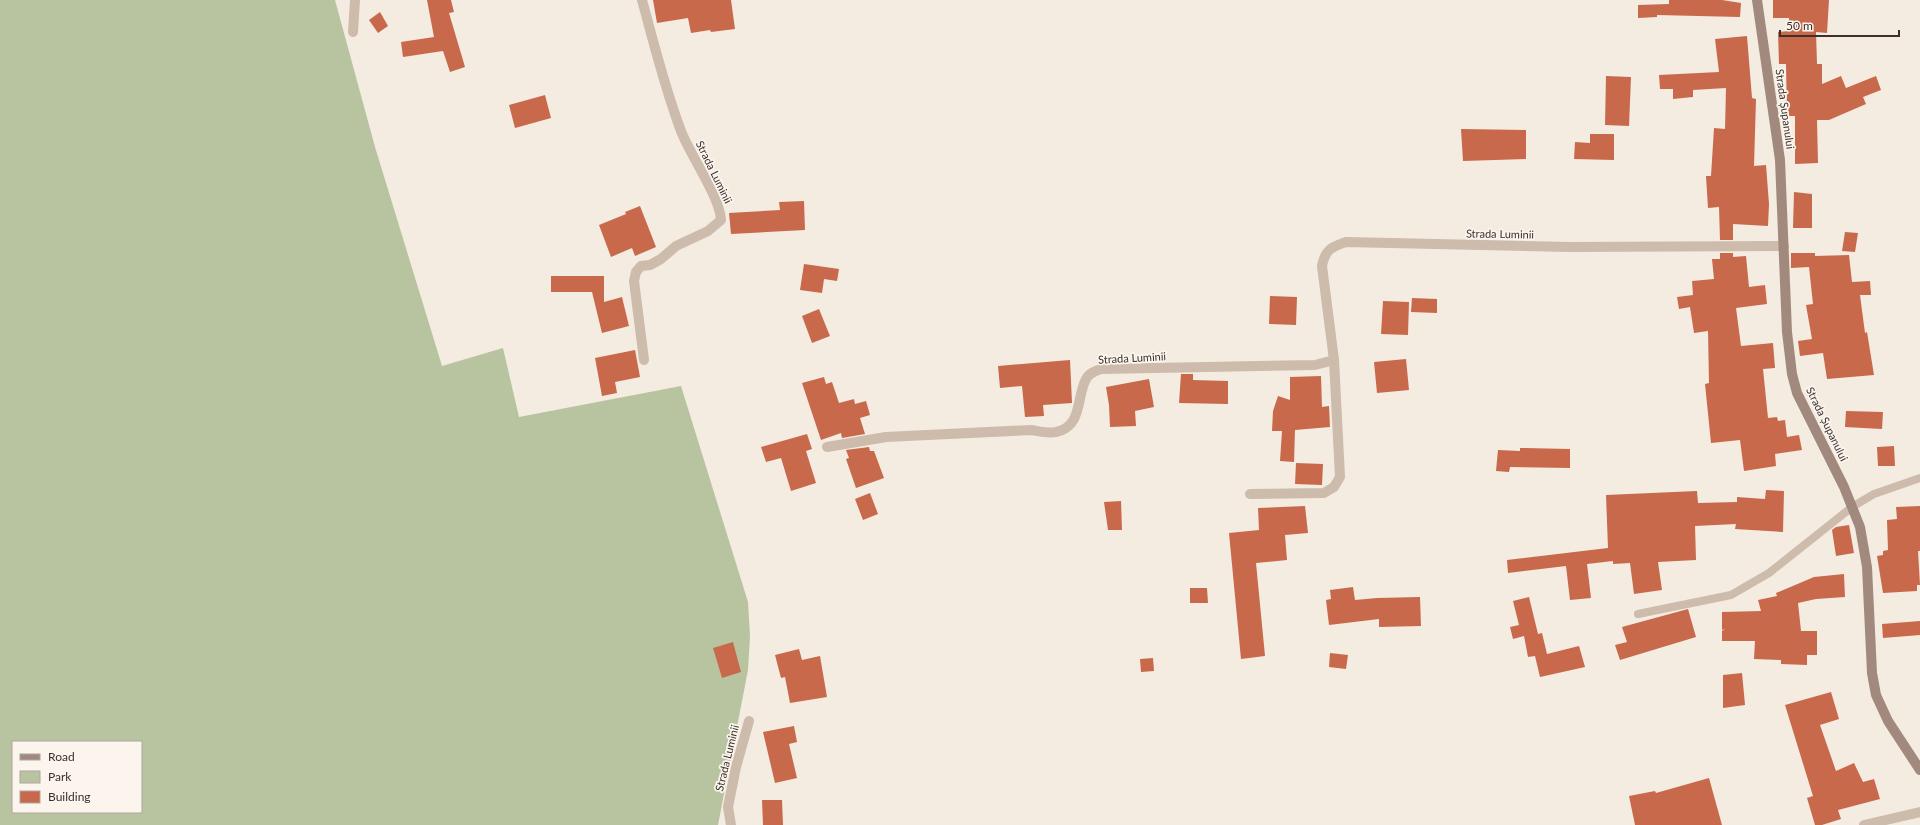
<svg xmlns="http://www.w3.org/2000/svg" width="1920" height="825" viewBox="0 0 1920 825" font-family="Lato,sans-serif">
	<rect width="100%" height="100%" fill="#f4ebe1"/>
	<path fill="#b8c4a0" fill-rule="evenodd" d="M0,0H335L375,147L442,366L503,348L519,417L681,386L748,602L750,636L748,670L718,825H0ZM13,742H141V812H13Z"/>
	<g fill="#c8694b">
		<polygon points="427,0 451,0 454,12 449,13 465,67 450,72 443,51 403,57 401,42 434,37"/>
		<polygon points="653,0 731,0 735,29 711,32 710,30 691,33 688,18 657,23"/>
		<polygon points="1669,0 1722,0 1741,3 1740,17 1657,15 1657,17 1638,18 1638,5 1669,4"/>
		<polygon points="1773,0 1829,0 1827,33 1816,32 1817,64 1822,64 1822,84 1841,76 1846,88 1876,76 1881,90 1863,97 1866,104 1829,120 1817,120 1818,163 1795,164 1795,116 1787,116 1786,64 1779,64 1778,32 1790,31 1789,18 1773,18"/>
		<polygon points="380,12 388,26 378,33 369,20"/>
		<polygon points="1747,36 1752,98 1756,99 1754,166 1766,165 1769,204 1768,226 1733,224 1733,240 1720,240 1719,207 1708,208 1706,176 1711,176 1714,128 1725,129 1726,88 1693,90 1693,97 1673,99 1673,89 1660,89 1659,75 1719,72 1715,39"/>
		<polygon points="1606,76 1631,77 1629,126 1605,125"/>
		<polygon points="545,95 551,118 515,128 509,105"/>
		<polygon points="1461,129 1526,130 1526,159 1463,161"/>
		<polygon points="1590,134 1614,134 1614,160 1574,159 1575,142 1590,143"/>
		<polygon points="1794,192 1812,194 1812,228 1793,228"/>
		<polygon points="804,201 805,230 731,234 729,213 780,210 779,202"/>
		<polygon points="640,206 656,247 635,256 632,248 611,257 599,225 626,214 625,212"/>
		<polygon points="1845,232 1858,233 1855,252 1842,251"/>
		<polygon points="1720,253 1733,253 1733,257 1746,256 1749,287 1765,285 1767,304 1736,308 1741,346 1773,343 1775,368 1763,369 1768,418 1777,417 1778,421 1785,420 1787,437 1799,435 1802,450 1775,454 1776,466 1744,471 1740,440 1711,443 1705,384 1709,383 1708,331 1694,333 1690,307 1679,309 1677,297 1693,295 1692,281 1714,279 1712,259 1720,259"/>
		<polygon points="1791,253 1815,253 1815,256 1849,255 1852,282 1870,281 1871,295 1860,295 1865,333 1867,332 1874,375 1827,379 1823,353 1800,356 1798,341 1812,339 1806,305 1813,304 1809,267 1791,268"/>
		<polygon points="804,264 839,269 837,281 824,279 822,293 800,290"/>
		<polygon points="551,276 604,276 604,302 622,297 629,326 602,333 592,292 551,292"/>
		<polygon points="1270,296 1297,297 1296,325 1269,324"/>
		<polygon points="1412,298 1437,299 1437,313 1411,312"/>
		<polygon points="1383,301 1409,302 1408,335 1381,334"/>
		<polygon points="819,309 830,336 812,343 802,316"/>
		<polygon points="635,350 640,377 615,382 617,393 602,396 595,358"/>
		<polygon points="1406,359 1409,390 1377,393 1374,362"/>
		<polygon points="1070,360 1072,403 1043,405 1044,416 1025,417 1022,386 1000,388 998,366"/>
		<polygon points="1181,374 1193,374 1193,380 1228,381 1228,404 1179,403"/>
		<polygon points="1321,376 1322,407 1329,406 1330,427 1295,430 1294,462 1280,461 1282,431 1272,431 1273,411 1278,396 1290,400 1290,377"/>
		<polygon points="824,377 826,384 832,382 839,403 854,399 855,404 866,401 870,415 860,418 865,434 842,438 841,433 821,440 802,383"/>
		<polygon points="1149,379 1154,407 1135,411 1136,426 1110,427 1109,405 1106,387"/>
		<polygon points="1846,411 1883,412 1882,429 1845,427"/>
		<polygon points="807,434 812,449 806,451 816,483 791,491 781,458 766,462 761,447"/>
		<polygon points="1894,446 1895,466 1878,466 1877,447"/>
		<polygon points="869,447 870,451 874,451 884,478 856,488 846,459 849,458 846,450"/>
		<polygon points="1520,448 1570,449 1570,468 1510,467 1509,472 1496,471 1498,450 1520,451"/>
		<polygon points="1296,463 1323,464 1322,485 1295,484"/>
		<polygon points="1766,490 1784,491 1783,532 1735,529 1736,524 1695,526 1696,560 1658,562 1662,590 1634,594 1630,563 1613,564 1613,561 1587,564 1591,598 1570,600 1566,566 1508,573 1507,560 1608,548 1606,495 1697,491 1698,503 1737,502 1737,497 1765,499"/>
		<polygon points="870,493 878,514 863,520 855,499"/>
		<polygon points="1121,501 1122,530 1108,530 1104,502"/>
		<polygon points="1305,506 1308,533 1285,535 1287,560 1256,563 1265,656 1241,659 1229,533 1259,530 1258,508"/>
		<polygon points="1920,506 1920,551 1918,551 1920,585 1917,585 1917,591 1883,593 1877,556 1883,555 1883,551 1888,550 1887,520 1897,519 1896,507"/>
		<polygon points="1849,525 1854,553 1836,556 1832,530 1836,527"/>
		<polygon points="1844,574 1845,597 1816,599 1798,603 1801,631 1817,631 1817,655 1807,655 1807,665 1781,664 1781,660 1754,659 1755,641 1722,641 1722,631 1725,629 1722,630 1722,612 1761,611 1758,600 1777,596 1776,593 1814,577"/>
		<polygon points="1353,587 1355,600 1377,598 1420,597 1421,626 1379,627 1379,619 1329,625 1326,600 1331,599 1330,590"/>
		<polygon points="1190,588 1207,588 1208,603 1190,603"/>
		<polygon points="1529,597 1538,634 1542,633 1547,654 1579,646 1585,667 1540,677 1535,656 1528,657 1524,636 1513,639 1510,627 1519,625 1513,601"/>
		<polygon points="1688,609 1696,637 1620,660 1615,645 1627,642 1622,627"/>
		<polygon points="1920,621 1920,635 1883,638 1882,624"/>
		<polygon points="733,642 741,672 722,678 713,648"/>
		<polygon points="799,649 802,660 820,656 827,697 790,703 785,677 781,678 775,655"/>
		<polygon points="1330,653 1348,655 1346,669 1329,667"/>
		<polygon points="1153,658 1154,671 1141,672 1140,659"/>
		<polygon points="1742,673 1745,705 1723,708 1723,675"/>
		<polygon points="1831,692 1839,719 1820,725 1836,771 1854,763 1863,782 1874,779 1880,799 1838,810 1841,819 1822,825 1815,825 1807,798 1813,796 1785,705"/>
		<polygon points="794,726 797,742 789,744 797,778 775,783 763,732"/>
		<polygon points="1709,778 1722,825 1635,825 1629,796 1655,791 1656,793"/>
		<polygon points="762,800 782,800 783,825 763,825"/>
	</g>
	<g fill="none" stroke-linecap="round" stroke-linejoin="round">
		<polyline stroke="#cdbbac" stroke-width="8" points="1638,614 1731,595 1769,573 1852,507 1874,494 1920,478"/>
		<g stroke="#cdbbac" stroke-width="10">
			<path d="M642,0C654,44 665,89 681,131C690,155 720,197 721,220L708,231L676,246L661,259L650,265L641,266L636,272L634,281L644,360"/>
			<polyline points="353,32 355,0"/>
			<path d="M827,447L886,437L1031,430C1038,431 1049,434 1056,432C1083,426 1076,398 1086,379C1089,373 1095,371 1101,369L1315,365L1334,360L1322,266C1325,250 1331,247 1346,242L1570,247L1784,246"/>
			<polyline points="1250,494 1324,493 1334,487 1340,477 1334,360"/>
			<polyline points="731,825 728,807 736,767 749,721"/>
			<polyline points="1864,825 1920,812"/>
		</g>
		<polyline stroke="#a18a7d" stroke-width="10" points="1757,0 1780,160 1787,332 1792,374 1797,393 1844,487 1860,527 1867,567 1872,673 1876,695 1888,721 1920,770"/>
	</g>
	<g text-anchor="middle" stroke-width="3.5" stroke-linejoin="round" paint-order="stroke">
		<g font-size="11" fill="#3b302b" stroke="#fbf5ee">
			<text transform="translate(1785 109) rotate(82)" y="4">Strada Șupanului</text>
			<text transform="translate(714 172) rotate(64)" y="4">Strada Luminii</text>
			<text transform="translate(1500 234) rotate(1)" y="4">Strada Luminii</text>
			<text transform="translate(1132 358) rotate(-3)" y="4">Strada Luminii</text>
			<text transform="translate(1827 424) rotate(64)" y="4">Strada Șupanului</text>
			<text transform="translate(727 758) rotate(-76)" y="4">Strada Luminii</text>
		</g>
	</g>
	<rect x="12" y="741" width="130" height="72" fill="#fbf5ee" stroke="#aea6a0"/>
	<rect x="20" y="754" width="20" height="6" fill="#a18a7d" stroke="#aea6a0"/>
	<text x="48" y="761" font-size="12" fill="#3b302b">Road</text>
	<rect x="20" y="771" width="20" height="12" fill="#b8c4a0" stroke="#aea6a0"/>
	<text x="48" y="781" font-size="12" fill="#3b302b">Park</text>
	<rect x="20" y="791" width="20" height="12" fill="#c8694b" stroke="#aea6a0"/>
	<text x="48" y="801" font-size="12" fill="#3b302b">Building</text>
	<path d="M1780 30v6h119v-6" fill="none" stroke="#3b302b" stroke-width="2"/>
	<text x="1786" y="30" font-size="12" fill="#3b302b" stroke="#fbf5ee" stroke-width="3" paint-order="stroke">50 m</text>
</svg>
